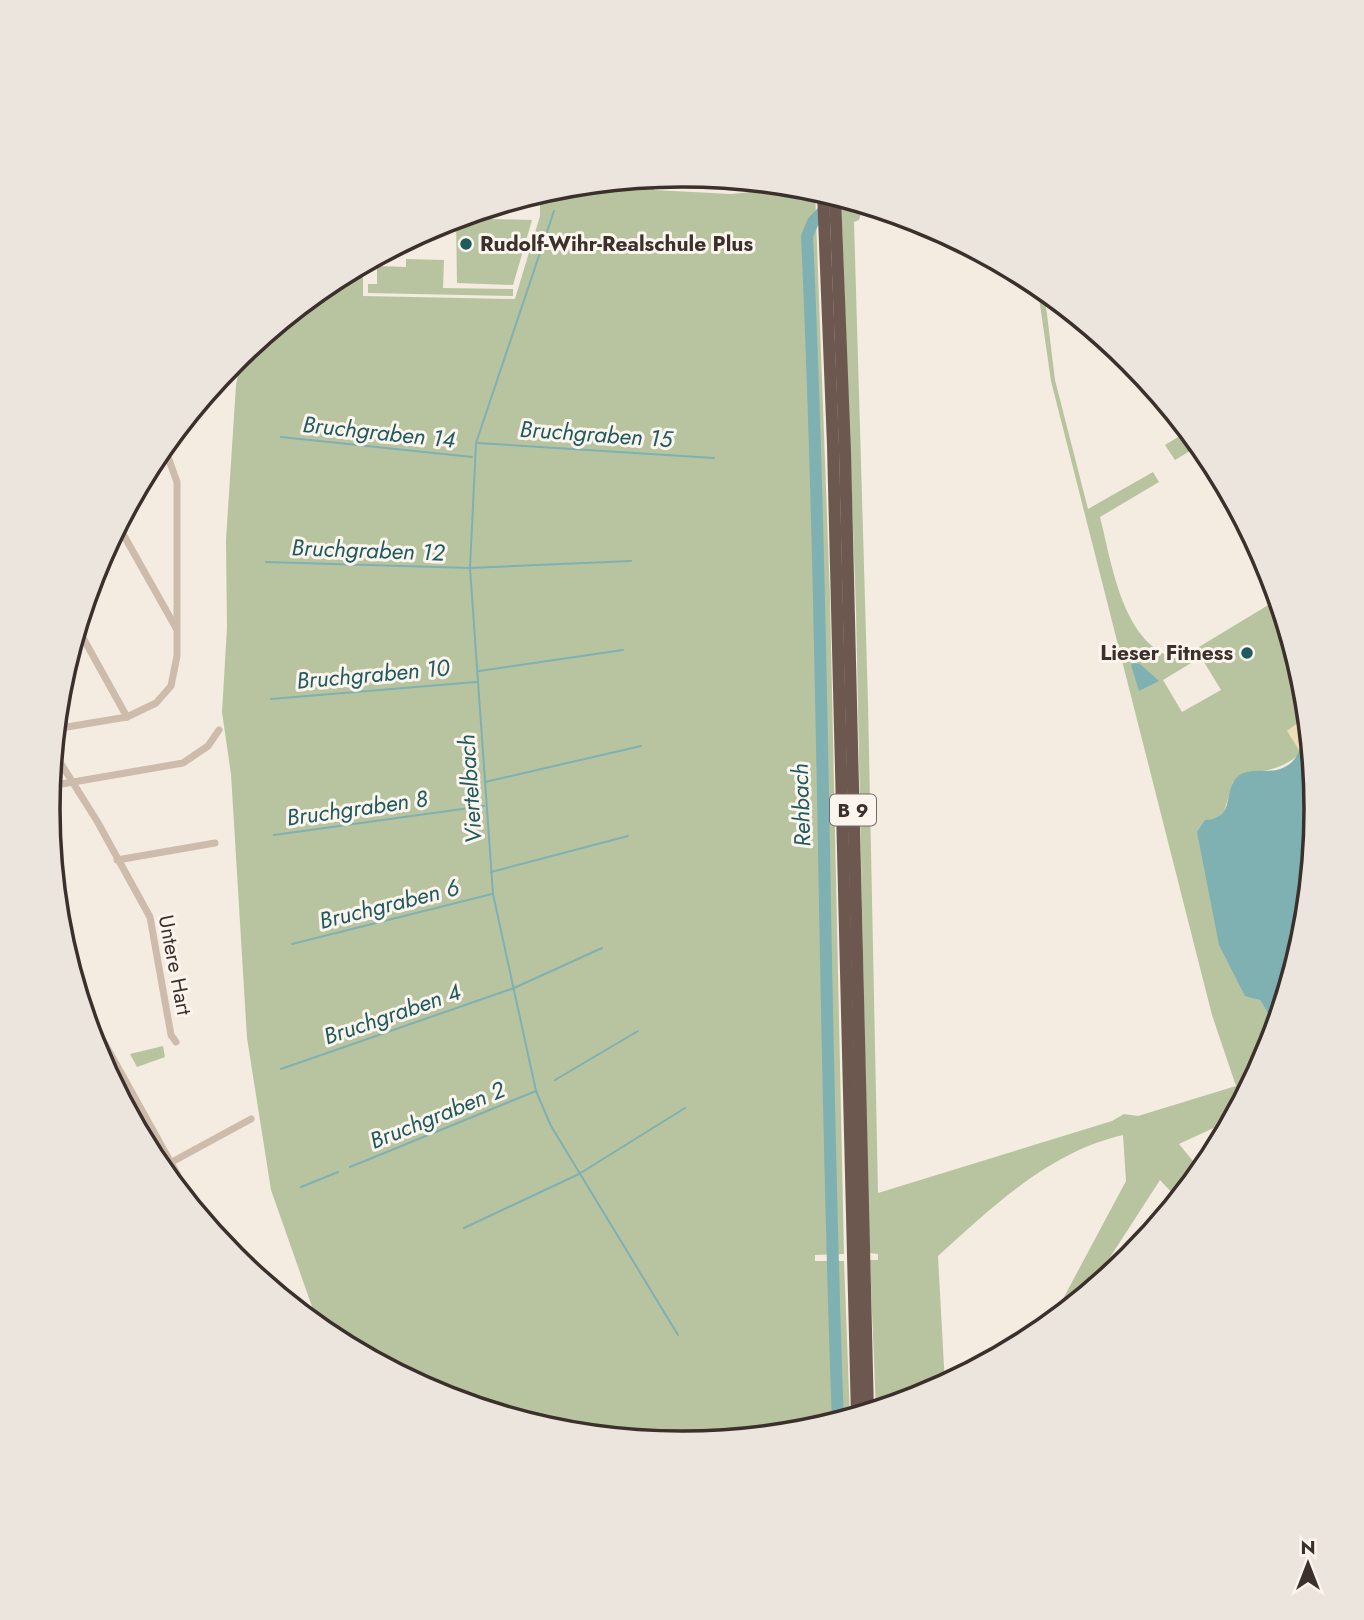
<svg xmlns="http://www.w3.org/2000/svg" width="1364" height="1620" viewBox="0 0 1364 1620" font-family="Jost,sans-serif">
	<rect width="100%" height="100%" fill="#f4ebe1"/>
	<g fill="#b8c4a0" fill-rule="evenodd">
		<polygon points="655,178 654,190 731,194 802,187 815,190 830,597 844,1254 815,1255 815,1261 844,1261 850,1419 805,1433 682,1445 558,1432 439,1396 326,1335 316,1318 271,1190 247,1038 231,774 222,712 227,628 226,540 236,385 242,354 330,282 363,264 363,296 515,299 540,216 540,193 559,187"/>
		<path d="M841,198L863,205L859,220L854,222L868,704L878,1193L1112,1121L1124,1114L1138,1116L1236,1086L1212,1015L1051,381L1037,284L1044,290L1055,380L1088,509L1153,472L1159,482L1100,517C1112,564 1123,648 1179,659L1278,599L1305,687L1307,716L1288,731L1301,753C1271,778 1262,764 1233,782L1224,812L1215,820L1260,1000L1276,1027L1268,1053L1233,1119L1179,1144L1202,1172L1179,1200L1160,1180L1107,1262L1095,1288L1048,1327L1126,1181L1123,1135C1049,1152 992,1207 938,1256L945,1385L925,1397L876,1411L870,1260H878V1254L869,1253L856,610ZM1201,657L1221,690L1182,712L1163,680Z"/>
		<polygon points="456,218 532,220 513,285 457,283"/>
		<polygon points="406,259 444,260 443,288 513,289 513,296 368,293 368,284 377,284 377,266 406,267"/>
		<polygon points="1188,431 1200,445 1175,460 1165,445"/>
		<path d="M85,1017L171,1173L179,1193C138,1142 103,1079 85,1017Z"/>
		<polygon points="163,1046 165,1057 137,1067 130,1054"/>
	</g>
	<polygon fill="#efdcb8" points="1307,716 1309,732 1301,753 1287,731"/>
	<g fill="#7fb0b2">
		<polygon points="1134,663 1140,664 1159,681 1139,691 1131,665"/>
		<path d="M1309,732L1317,810L1304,934L1276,1027L1260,1000L1245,996L1219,945L1197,832L1205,820C1234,818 1224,797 1234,781C1244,765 1265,774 1280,769C1304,760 1297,743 1309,732Z"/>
	</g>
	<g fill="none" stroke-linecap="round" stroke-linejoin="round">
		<g stroke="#7fb0b2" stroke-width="2">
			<polyline points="554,211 476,443 470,568 493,894 536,1091 551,1126 678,1335"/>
			<polyline points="281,437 472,457"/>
			<polyline points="477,443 714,458"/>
			<polyline points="266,562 470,568 631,561"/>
			<polyline points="479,671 623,650"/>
			<polyline points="271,699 476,682"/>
			<polyline points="485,782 641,746"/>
			<polyline points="274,835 484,806"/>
			<polyline points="491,872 628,836"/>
			<polyline points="292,944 492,894"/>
			<polyline points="281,1069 514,988 602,948"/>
			<polyline points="555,1080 638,1031"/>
			<polyline points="350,1167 536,1091"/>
			<polyline points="301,1187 338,1172"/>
			<polyline points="464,1228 579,1174 685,1108"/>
		</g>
		<path stroke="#7fb0b2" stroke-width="12" d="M828,206L813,222L807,236C825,631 823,1027 838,1423"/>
		<g stroke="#cdbbac" stroke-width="7">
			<polyline points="118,525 176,628"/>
			<polyline points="77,627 127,717"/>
			<polyline points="55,729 127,717 156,703 171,686 177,656 177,482 164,446"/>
			<polyline points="53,751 97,821 150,917 171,1035 176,1042"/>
			<polyline points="50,786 183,763 208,746 219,730"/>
			<polyline points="117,860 215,843"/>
			<polyline points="170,1163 251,1119"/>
		</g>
		<polyline stroke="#cdbbac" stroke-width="10" points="80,1002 201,1220"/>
		<g stroke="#6c584f" stroke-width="12">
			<polyline points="823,193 833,445 857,1417"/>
			<polyline points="835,196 845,452 868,1414"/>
		</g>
	</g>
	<g fill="#1f5a5e" stroke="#fbf5ee" stroke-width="2.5">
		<circle cx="466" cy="244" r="7"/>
		<circle cx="1247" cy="653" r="7"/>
	</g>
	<g text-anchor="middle" stroke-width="6" stroke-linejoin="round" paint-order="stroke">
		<rect fill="#fbf5ee" stroke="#756b66" stroke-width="2" x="830" y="794.5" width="46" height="31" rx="5"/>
		<g font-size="19" font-weight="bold" fill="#3b302b">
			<text x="853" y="817">B 9</text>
		</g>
		<g font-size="21" font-weight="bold" fill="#3b302b" stroke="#fbf5ee" text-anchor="start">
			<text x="480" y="251">Rudolf-Wihr-Realschule Plus</text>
			<text x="1233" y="660" text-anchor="end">Lieser Fitness</text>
		</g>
		<g font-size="21" fill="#3b302b" stroke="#fbf5ee">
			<text transform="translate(175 965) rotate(79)" y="7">Untere Hart</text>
		</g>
		<g font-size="23" font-style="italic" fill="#1f5a5e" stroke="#fbf5ee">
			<text transform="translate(379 432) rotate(6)" y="8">Bruchgraben 14</text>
			<text transform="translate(596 434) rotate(4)" y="8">Bruchgraben 15</text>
			<text transform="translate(368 550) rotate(2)" y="8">Bruchgraben 12</text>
			<text transform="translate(373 674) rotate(-5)" y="8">Bruchgraben 10</text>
			<text transform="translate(470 789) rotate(-94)" y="8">Viertelbach</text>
			<text transform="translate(801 805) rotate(-92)" y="8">Rehbach</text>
			<text transform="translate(357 808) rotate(-8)" y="8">Bruchgraben 8</text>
			<text transform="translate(389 904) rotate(-14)" y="8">Bruchgraben 6</text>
			<text transform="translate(392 1014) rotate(-19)" y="8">Bruchgraben 4</text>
			<text transform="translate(437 1115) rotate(-22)" y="8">Bruchgraben 2</text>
		</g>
	</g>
	<path d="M0 0H1364V1620H0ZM60 809a622 622 0 1 1 1244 0a622 622 0 1 1-1244 0Z" fill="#ece5de" fill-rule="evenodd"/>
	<path fill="none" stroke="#3b302b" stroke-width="3.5" d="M60 809a622 622 0 1 1 1244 0a622 622 0 1 1-1244 0Z"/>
	<g transform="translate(1308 1564)" stroke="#fbf5ee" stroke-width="5" paint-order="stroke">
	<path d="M0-5L12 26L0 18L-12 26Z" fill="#3b302b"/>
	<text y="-10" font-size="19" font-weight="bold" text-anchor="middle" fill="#3b302b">N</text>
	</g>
</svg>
